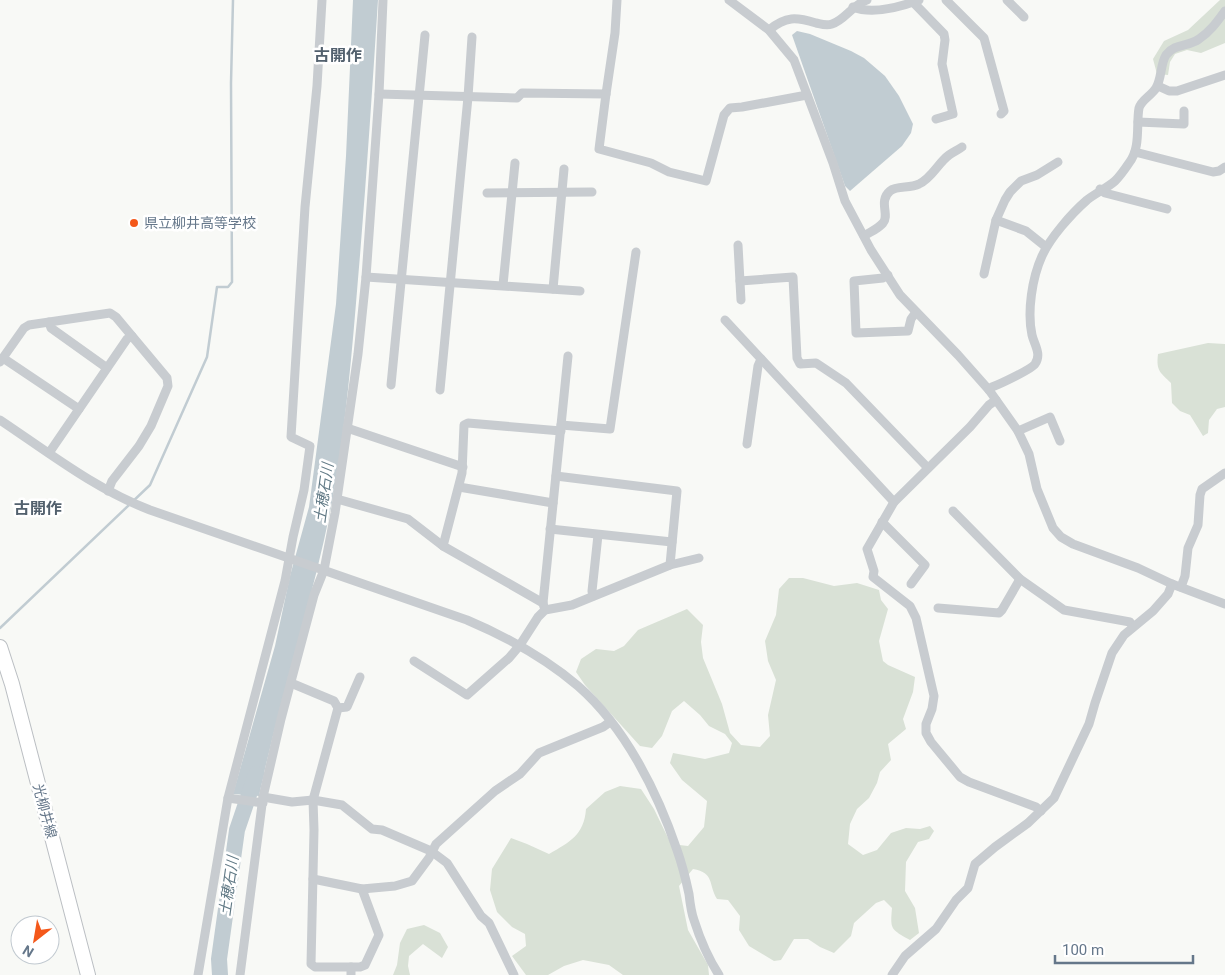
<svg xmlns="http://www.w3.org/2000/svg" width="1225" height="975" viewBox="0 0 1225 975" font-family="Roboto,'Noto Sans JP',sans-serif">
	<rect width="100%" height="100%" fill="#f8f9f6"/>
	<g fill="#d9e1d6">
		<polygon points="1220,0 1225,0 1225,43 1201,53 1187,50 1175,54 1170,62 1168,75 1157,74 1153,59 1164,41 1188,30"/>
		<path d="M1208,343L1225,344V407L1217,409L1209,420L1208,433L1203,436L1190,415L1180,411L1172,403L1171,383C1160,372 1156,371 1158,354Z"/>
		<path d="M789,578H803L834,586L857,583L879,590L881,600L888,609L879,641L883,661L888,665L915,677L913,692L903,719L906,729L888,744L891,760L880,772L877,783L869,798L857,809L850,824L848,844L863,855L877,850L891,833L906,828L920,829L930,826L934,831L929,839L918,842L906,862L905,891L915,908L919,933L910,940C891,929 890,930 892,908L884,900L876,903L854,923L851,936L834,953L820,947L808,939H794L781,960L774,961L749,946L739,930L740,916L728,900L717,899C708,884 715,873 693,869L679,886L688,930L708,965L709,975H623L609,965L583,960L564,966L548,975H526L512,956L526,946L525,934L512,927L497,912L490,890L492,869L511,838L527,844L549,854C570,842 584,835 586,809L605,792L620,786L641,789L654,809L671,844L688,846L704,827L707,801L682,780L670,763L673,753L705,759L729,753L732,743L725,734L709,726L700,715L684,701L672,711L662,736L652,748L640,746L585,685L576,672L581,659L596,649L614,651L624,646L638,630L687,609L703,625L701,642L703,658L722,704L730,733L741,745L760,747L770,736L768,715L776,680L768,661L765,641L776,615L779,589Z"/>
		<polygon points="424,925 440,933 448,947 442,958 423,944 409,956 408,966 410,975 393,975 397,965 400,943 407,929"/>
	</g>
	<g fill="#c1ccd2">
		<path d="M353,0H378C372,93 366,186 358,279C352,352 346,425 333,497C314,598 280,696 259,796L233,794L275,646L290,576L309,507L336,304L346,156Z"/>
		<polygon points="797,31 810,34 851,51 864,58 885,76 899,96 913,124 911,133 902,146 850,191 845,186 792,35"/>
	</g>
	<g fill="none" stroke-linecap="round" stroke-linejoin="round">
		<polyline stroke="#c1ccd2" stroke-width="2.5" points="0,628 150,485 207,357 217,287 228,287 232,282 231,83 233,0"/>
		<polyline stroke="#c1ccd2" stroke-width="16" points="220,975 219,959 237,830 256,774"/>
		<defs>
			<polyline id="primary" points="0,647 12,684 88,975"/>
		</defs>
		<use href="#primary" stroke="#bbbfc3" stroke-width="16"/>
		<g stroke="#c8ccd0" stroke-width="9">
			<polyline points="729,0 769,30 794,60 833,163 845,201 871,250 900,295 958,355 989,390 1018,431 1029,454 1037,489 1053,528 1061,537 1073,544 1138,568 1172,584 1225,604"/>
			<polyline points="946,0 984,38 1004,111 1001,114"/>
			<polyline points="1007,0 1024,17"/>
			<polyline points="913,2 944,34 945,40 942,64 953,114 936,119"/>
			<path d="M853,7C873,15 900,7 919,0"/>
			<path d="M769,30C786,16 796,17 816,23C821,24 826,26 832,24C845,20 852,5 867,0"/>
			<polyline points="1158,86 1169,91 1177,91 1225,75"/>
			<polyline points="379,94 517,98 522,93 606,94 615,33 617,0"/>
			<polyline points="606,94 599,149 651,163 669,172 706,181 724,115 730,108 742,107 807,95"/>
			<polyline points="1138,122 1184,124 1184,111"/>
			<polyline points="1135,152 1213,172 1219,171 1225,167"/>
			<polyline points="1100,189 1105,193 1167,209"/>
			<polyline points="487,193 592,192"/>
			<polyline points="996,220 1005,200 1010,192 1021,181 1037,175 1058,162"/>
			<path d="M864,236C870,232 878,229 883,223C890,215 878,201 890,191C897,185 910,189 919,184C932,178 938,163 949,155C953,152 958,150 962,147"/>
			<polyline points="738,245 741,300"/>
			<polyline points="984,274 996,220 1026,231 1046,247"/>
			<polyline points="888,275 883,278 854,281 856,333 908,331 911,319 916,312"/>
			<polyline points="366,277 580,291"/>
			<polyline points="740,281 793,277 797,358 800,364 816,363 846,383 928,468"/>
			<polyline points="503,285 515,163"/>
			<polyline points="553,289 564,169"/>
			<polyline points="725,320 894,502"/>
			<polyline points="49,322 51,328 107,368"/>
			<polyline points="3,358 79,409"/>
			<polyline points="0,362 24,328 29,325 110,313 116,317 167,378 168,386 151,426 139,446 112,481 108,491"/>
			<polyline points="391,385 425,35"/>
			<polyline points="440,390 468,97 472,37"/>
			<path d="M989,390L992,387C1000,384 1032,369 1035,364C1042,354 1034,344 1032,335C1027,312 1032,278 1042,256C1050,238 1071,214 1087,200C1096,193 1107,188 1115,181C1120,176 1125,169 1129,163C1141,148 1136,125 1139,108C1141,100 1152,95 1156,88C1162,78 1160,65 1166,55C1175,43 1188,47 1199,39C1210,32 1217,22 1225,11"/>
			<polyline points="996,400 989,405 970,427 894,502 867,549 874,571 873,577 910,606 916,618 934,696 932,709 926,724 926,733 931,742 960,777 969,782 1036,807 1041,811"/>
			<path d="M0,420C48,452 95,489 150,510L467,620C507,637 545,658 578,686C625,727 657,791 677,850C682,864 686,880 689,894C690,903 691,912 694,920C700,939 708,958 719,975"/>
			<polyline points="561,425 610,429 636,252"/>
			<polyline points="347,428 463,467"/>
			<polyline points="1018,431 1050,417 1060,441"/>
			<polyline points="747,444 758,366 761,359"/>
			<polyline points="49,453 127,339 132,336"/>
			<polyline points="556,476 677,491 670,565"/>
			<polyline points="459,487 553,503"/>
			<polyline points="337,499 408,519 443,546"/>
			<polyline points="953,511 1020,579 1064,610 1130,622 1133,627"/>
			<polyline points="882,522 925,565 911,584"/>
			<polyline points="550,529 672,542"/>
			<polyline points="1181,587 1185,576 1188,548 1198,525 1200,495 1202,489 1225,473"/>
			<polyline points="593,596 592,591 598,535"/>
			<polyline points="543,603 443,546 462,473 464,425 468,423 561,431"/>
			<polyline points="544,607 543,603 568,356"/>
			<polyline points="938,608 999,613 1002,610 1020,579"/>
			<polyline points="414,661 467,695 509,658 520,645 538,617 545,610 572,605 670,565 699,558"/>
			<polyline points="291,683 334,701 338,708 313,800 314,830 311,964 315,967 351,967"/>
			<polyline points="338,708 347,707 360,677"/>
			<polyline points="263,797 292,802 313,800 342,805 372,829 382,830 431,851 447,863 481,916 489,923 514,975"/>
			<polyline points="228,798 263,803"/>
			<polyline points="313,879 362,889 395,886 412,881 429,858 436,844 495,791 520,774 539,753 603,727 610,722"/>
			<polyline points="198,975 228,798 285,581 293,537 304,490 310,446 291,437 305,207 317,86 322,0"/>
			<polyline points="240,975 263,797 281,719 314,595 324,570 335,513 358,354 366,277 379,94 383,0"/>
			<polyline points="351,975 351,967 360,967 365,965 379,935 362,889"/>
			<polyline points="892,975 905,956 936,929 956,900 968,888 975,864 995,847 1028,823 1054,798 1089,724 1095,703 1112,653 1124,635 1153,611 1168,594 1172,584"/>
		</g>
		<use href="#primary" stroke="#fff" stroke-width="14"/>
	</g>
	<circle fill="#f4581a" stroke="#fff" stroke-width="2" cx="134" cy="223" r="5"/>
	<g text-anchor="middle" stroke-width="5" stroke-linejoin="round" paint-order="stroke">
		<g font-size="14" fill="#65778a" stroke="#fff" text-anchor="start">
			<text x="144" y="228">県立柳井高等学校</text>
		</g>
		<g font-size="14" fill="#65778a" stroke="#fff">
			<text transform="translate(45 811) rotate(75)" y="5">光柳井線</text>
		</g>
		<g font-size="15" font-style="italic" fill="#607985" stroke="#fff">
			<text transform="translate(324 493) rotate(-82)" y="5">土穂石川</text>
			<text transform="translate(229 886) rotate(-82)" y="5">土穂石川</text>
		</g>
		<g font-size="16" font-weight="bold" fill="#53616e" stroke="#fff">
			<text x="338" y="61">古開作</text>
			<text x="38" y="514">古開作</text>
		</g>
	</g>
	<g transform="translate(35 940) rotate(211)"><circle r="24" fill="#ffffff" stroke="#c1c9d0"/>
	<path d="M0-4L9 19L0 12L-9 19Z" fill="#f4581a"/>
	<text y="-8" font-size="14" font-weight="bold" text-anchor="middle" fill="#65778a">N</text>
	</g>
	<path d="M1055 955v8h138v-8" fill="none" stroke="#65778a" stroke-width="2.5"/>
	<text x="1062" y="955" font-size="15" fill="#65778a" stroke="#ffffff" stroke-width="4" paint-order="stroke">100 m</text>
</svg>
